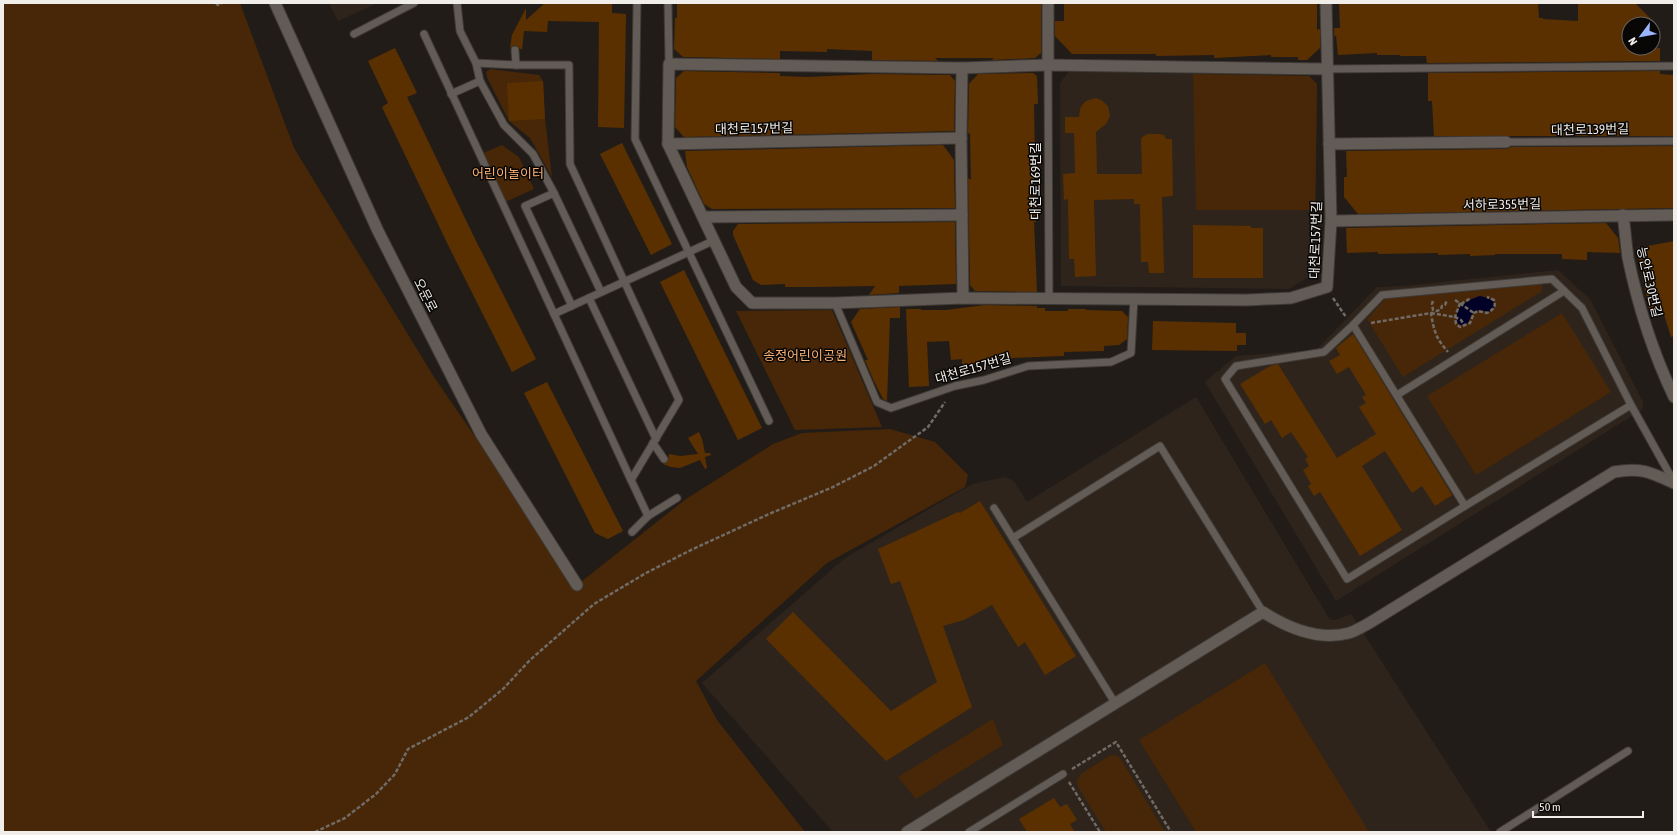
<svg xmlns="http://www.w3.org/2000/svg" width="1677" height="835" viewBox="0 0 1677 835" font-family="'Asap Condensed','Noto Sans KR',sans-serif">
	<rect width="100%" height="100%" fill="#221c18"/>
	<g fill="#2e241b">
		<polygon points="329,3 378,3 338,21"/>
		<polygon points="1069,71 1309,76 1317,84 1315,273 1289,289 1061,286 1060,83"/>
		<polygon points="1558,270 1590,299 1643,402 1643,409 1336,601 1205,382 1236,356 1316,350 1377,287 1403,286"/>
		<polygon points="1196,397 1330,620 1335,620 1351,614 1491,832 833,832 702,683 845,558 972,484 1005,477 1014,481 1027,502"/>
	</g>
	<g fill="#472707">
		<polygon points="3,3 240,3 294,148 434,377 577,585 686,499 773,444 802,433 890,429 935,442 968,475 965,487 827,563 696,681 717,720 805,832 3,832"/>
		<polygon points="490,69 539,75 543,81 545,119 552,177 530,138 509,121 487,77 486,72"/>
		<polygon points="1193,74 1309,76 1317,84 1315,210 1196,210"/>
		<polygon points="502,145 519,157 534,189 503,203 481,154"/>
		<polygon points="1542,283 1542,291 1403,377 1367,319 1386,298"/>
		<polygon points="832,310 882,427 795,430 736,311"/>
		<polygon points="1562,313 1611,392 1476,475 1427,396"/>
		<polygon points="1265,663 1369,832 1196,832 1139,740"/>
		<polygon points="993,719 1003,745 916,799 898,777"/>
		<polygon points="1115,755 1120,758 1165,832 1106,832 1078,787 1077,781 1081,774 1109,756"/>
	</g>
	<path fill="#010128" d="M1480,296C1491,298 1503,305 1488,312C1474,308 1474,310 1468,323L1461,325L1458,324C1452,308 1467,300 1480,296Z"/>
	<g fill="#5b3000">
		<polygon points="545,3 612,3 612,13 626,14 624,128 598,127 599,22 548,21 547,32 524,31 522,50 515,45 510,48 512,35 526,8 526,20"/>
		<polygon points="677,3 1041,3 1041,53 1035,58 992,60 994,58 935,58 938,61 872,60 872,51 827,49 827,52 780,51 780,59 683,57 674,49 675,18 677,18"/>
		<polygon points="1064,3 1317,3 1317,30 1320,29 1320,48 1307,60 1298,60 1298,57 1271,57 1271,55 1214,58 1214,55 1156,56 1156,54 1072,54 1055,36 1055,21 1064,21"/>
		<polygon points="1339,3 1538,3 1539,18 1543,18 1543,19 1578,21 1578,3 1635,3 1656,24 1629,24 1628,48 1660,48 1660,61 1427,63 1426,56 1400,56 1400,55 1377,55 1377,53 1338,55 1336,35 1334,37 1334,28 1340,28"/>
		<polygon points="395,48 417,93 407,97 474,237 536,359 512,372 450,249 382,107 388,103 368,61"/>
		<polygon points="684,71 780,73 780,76 808,77 872,74 950,75 955,81 954,131 684,137 675,127 676,78"/>
		<polygon points="1660,71 1660,74 1674,75 1674,136 1434,136 1432,101 1428,101 1428,73"/>
		<polygon points="1033,73 1037,76 1038,104 1034,104 1035,162 1033,162 1036,222 1034,222 1037,292 975,291 970,285 968,178 971,180 970,133 968,134 969,84 978,74"/>
		<polygon points="543,81 545,119 509,121 507,83"/>
		<polygon points="1096,98 1101,100 1108,106 1110,116 1106,124 1096,132 1097,174 1142,174 1141,138 1147,134 1159,134 1164,135 1166,139 1172,139 1173,196 1162,197 1164,273 1149,273 1148,262 1141,262 1140,204 1134,204 1134,199 1094,200 1096,276 1075,277 1074,259 1069,259 1068,199 1064,200 1063,174 1075,173 1074,133 1065,133 1065,117 1079,117 1080,109 1083,104 1086,101"/>
		<polygon points="622,143 672,244 651,255 600,154"/>
		<polygon points="943,145 954,160 955,208 712,209 704,204 687,167 685,151"/>
		<polygon points="1674,146 1674,208 1358,214 1344,197 1344,177 1347,177 1346,151 1506,149 1511,147"/>
		<polygon points="955,222 956,284 899,286 899,293 869,295 875,286 812,287 785,287 785,284 761,285 753,280 733,235 733,231 738,224"/>
		<polygon points="1606,223 1618,238 1620,253 1587,252 1587,260 1562,259 1562,254 1495,254 1495,255 1470,256 1470,254 1438,255 1438,253 1378,254 1378,252 1347,253 1346,228"/>
		<polygon points="1193,225 1251,226 1251,228 1263,228 1263,278 1193,278"/>
		<polygon points="1674,241 1674,336 1671,337 1662,308 1649,310 1637,248"/>
		<polygon points="684,270 762,428 738,440 660,282"/>
		<polygon points="985,305 1037,306 1037,308 1045,308 1045,311 1068,311 1068,309 1086,309 1086,310 1122,311 1128,317 1127,339 1119,345 1104,346 1104,351 1064,352 1064,356 982,359 983,363 962,365 962,359 951,360 949,341 927,342 929,386 909,387 906,309 921,309 921,310 946,310"/>
		<polygon points="900,307 900,318 890,318 887,401 883,399 873,379 865,360 868,360 851,322 860,309"/>
		<polygon points="1153,321 1236,323 1236,333 1246,333 1246,345 1237,345 1237,351 1152,350"/>
		<polygon points="1353,334 1452,495 1435,506 1422,486 1412,493 1385,451 1362,466 1402,530 1360,556 1320,492 1314,496 1308,486 1311,484 1303,470 1309,466 1305,459 1308,457 1291,432 1282,438 1271,420 1265,424 1240,384 1270,366 1278,364 1337,458 1376,434 1359,407 1366,403 1362,397 1366,395 1349,367 1337,374 1329,361 1340,355 1336,348"/>
		<polygon points="547,382 623,531 608,539 595,533 524,393"/>
		<polygon points="699,432 702,439 705,453 710,453 711,455 705,457 707,468 705,469 700,460 680,468 671,467 663,464 668,461 669,454 680,456 698,454 688,438"/>
		<polygon points="980,501 1076,656 1045,675 1025,642 1018,647 992,605 964,620 943,626 972,707 886,761 766,639 793,612 891,711 937,682 900,581 891,584 878,549 958,512 960,513"/>
		<polygon points="1054,798 1060,807 1067,804 1077,820 1070,824 1075,832 1027,832 1019,819"/>
	</g>
	<g fill="none" stroke-linecap="round" stroke-linejoin="round">
		<defs>
			<g id="service">
				<polyline points="457,3 460,31 476,63 480,81 504,125 533,154 554,193 601,292"/>
				<polyline points="637,3 635,139 769,421"/>
				<polyline points="668,3 669,64"/>
				<polyline points="354,34 414,3"/>
				<polyline points="424,34 631,480 679,400 570,164 569,65 516,65 476,63"/>
				<polyline points="515,50 516,65"/>
				<polyline points="1048,65 1049,298"/>
				<polyline points="1327,69 1674,66"/>
				<polyline points="451,94 480,81"/>
				<polyline points="1506,142 1674,141"/>
				<polyline points="554,193 525,206 572,306"/>
				<polyline points="589,298 656,439"/>
				<polyline points="835,303 877,402 891,408 955,386 984,380 1028,366 1111,362 1131,353 1134,298"/>
				<polyline points="554,314 715,240"/>
				<polyline points="1353,325 1324,352 1236,366 1225,379 1347,579 1465,506"/>
				<polyline points="1397,395 1564,291"/>
				<polyline points="1631,405 1465,506 1353,325 1382,295 1552,279 1582,308 1631,405 1674,482"/>
				<polyline points="653,443 664,459"/>
				<polyline points="631,480 648,516 677,498"/>
				<polyline points="994,508 1115,703"/>
				<polyline points="632,532 648,516"/>
				<polyline points="1013,538 1160,446 1263,612"/>
				<polyline points="969,832 1063,774"/>
				<polyline points="1500,832 1628,751"/>
			</g>
			<g id="minor">
				<polyline points="275,3 378,231 481,434 577,585"/>
				<polyline points="1048,3 1048,65"/>
				<polyline points="1326,3 1331,221 1327,287 1291,298 1247,300 963,298 835,303 752,303 736,287 668,144 669,64 962,68 1048,65 1327,69"/>
				<polyline points="962,68 961,138 963,298"/>
				<polyline points="668,144 961,138"/>
				<polyline points="1329,144 1506,142"/>
				<path d="M1623,215C1625,229 1626,244 1628,258C1638,306 1653,353 1674,397"/>
				<polyline points="704,217 962,215"/>
				<polyline points="1331,221 1674,215"/>
				<path d="M907,832L1263,612C1288,628 1319,641 1349,633C1356,631 1364,626 1371,622L1614,472C1640,467 1650,472 1674,483"/>
			</g>
		</defs>
		<use href="#service" stroke="#3e3a36" stroke-width="9"/>
		<use href="#minor" stroke="#3e3a36" stroke-width="13"/>
		<g stroke="#706b67" stroke-width="2.5" stroke-dasharray="4 2" stroke-linecap="butt">
			<polyline points="216,3 218,5 222,3"/>
			<polyline points="1333,298 1346,317"/>
			<polyline points="1455,300 1474,313"/>
			<polyline points="1433,301 1432,304 1433,310 1437,311 1441,309 1442,306 1445,305 1447,300"/>
			<path d="M1460,303L1455,317L1456,324L1460,327L1470,323L1474,313L1478,311L1487,313C1494,309 1496,307 1494,300L1487,297"/>
			<polyline points="1461,304 1471,298"/>
			<polyline points="1431,313 1455,317 1461,320 1465,326"/>
			<path d="M1371,323L1431,313C1434,332 1436,338 1448,352"/>
			<polyline points="1072,769 1116,742 1171,832"/>
			<polyline points="1069,782 1100,832"/>
			<polyline points="315,832 345,818 376,794 395,774 408,749 469,717 503,689 530,660 594,604 646,573 693,549 769,514 833,487 874,466 928,427 945,402"/>
		</g>
		<use href="#service" stroke="#625b56" stroke-width="7"/>
		<use href="#minor" stroke="#625b56" stroke-width="11"/>
	</g>
	<g text-anchor="middle" stroke-width="3" stroke-linejoin="round" paint-order="stroke">
		<g font-size="13" fill="#f1ede9" stroke="#090706">
			<text transform="translate(754 128) rotate(-1)" y="5">대천로157번길</text>
			<text transform="translate(1590 129) rotate(-1)" y="5">대천로139번길</text>
			<text transform="translate(1035 181) rotate(-90)" y="5">대천로169번길</text>
			<text transform="translate(1502 204) rotate(-1)" y="5">서하로355번길</text>
			<text transform="translate(1315 240) rotate(-88)" y="5">대천로157번길</text>
			<text transform="translate(1650 282) rotate(77)" y="5">능안로30번길</text>
			<text transform="translate(426 295) rotate(63)" y="5">오문로</text>
			<text transform="translate(973 368) rotate(-16)" y="5">대천로157번길</text>
		</g>
		<g font-size="13" fill="#f8b074" stroke="#090706">
			<text x="508" y="178">어린이놀이터</text>
			<text x="805" y="360">송정어린이공원</text>
		</g>
	</g>
	<rect width="1677" height="835" fill="none" stroke="#f1ede9" stroke-width="8"/>
	<g transform="translate(1641 36) rotate(238)"><circle r="19" fill="#090706" stroke="#666361"/>
	<path d="M0-3L7 15L0 10L-7 15Z" fill="#9ab5fd"/>
	<text y="-6" font-size="11" font-weight="bold" text-anchor="middle" fill="#f1ede9">N</text>
	</g>
	<path d="M1533 811v6h110v-6" fill="none" stroke="#f1ede9" stroke-width="2"/>
	<text x="1539" y="811" font-size="12" fill="#f1ede9" stroke="#090706" stroke-width="3" paint-order="stroke">50 m</text>
</svg>
